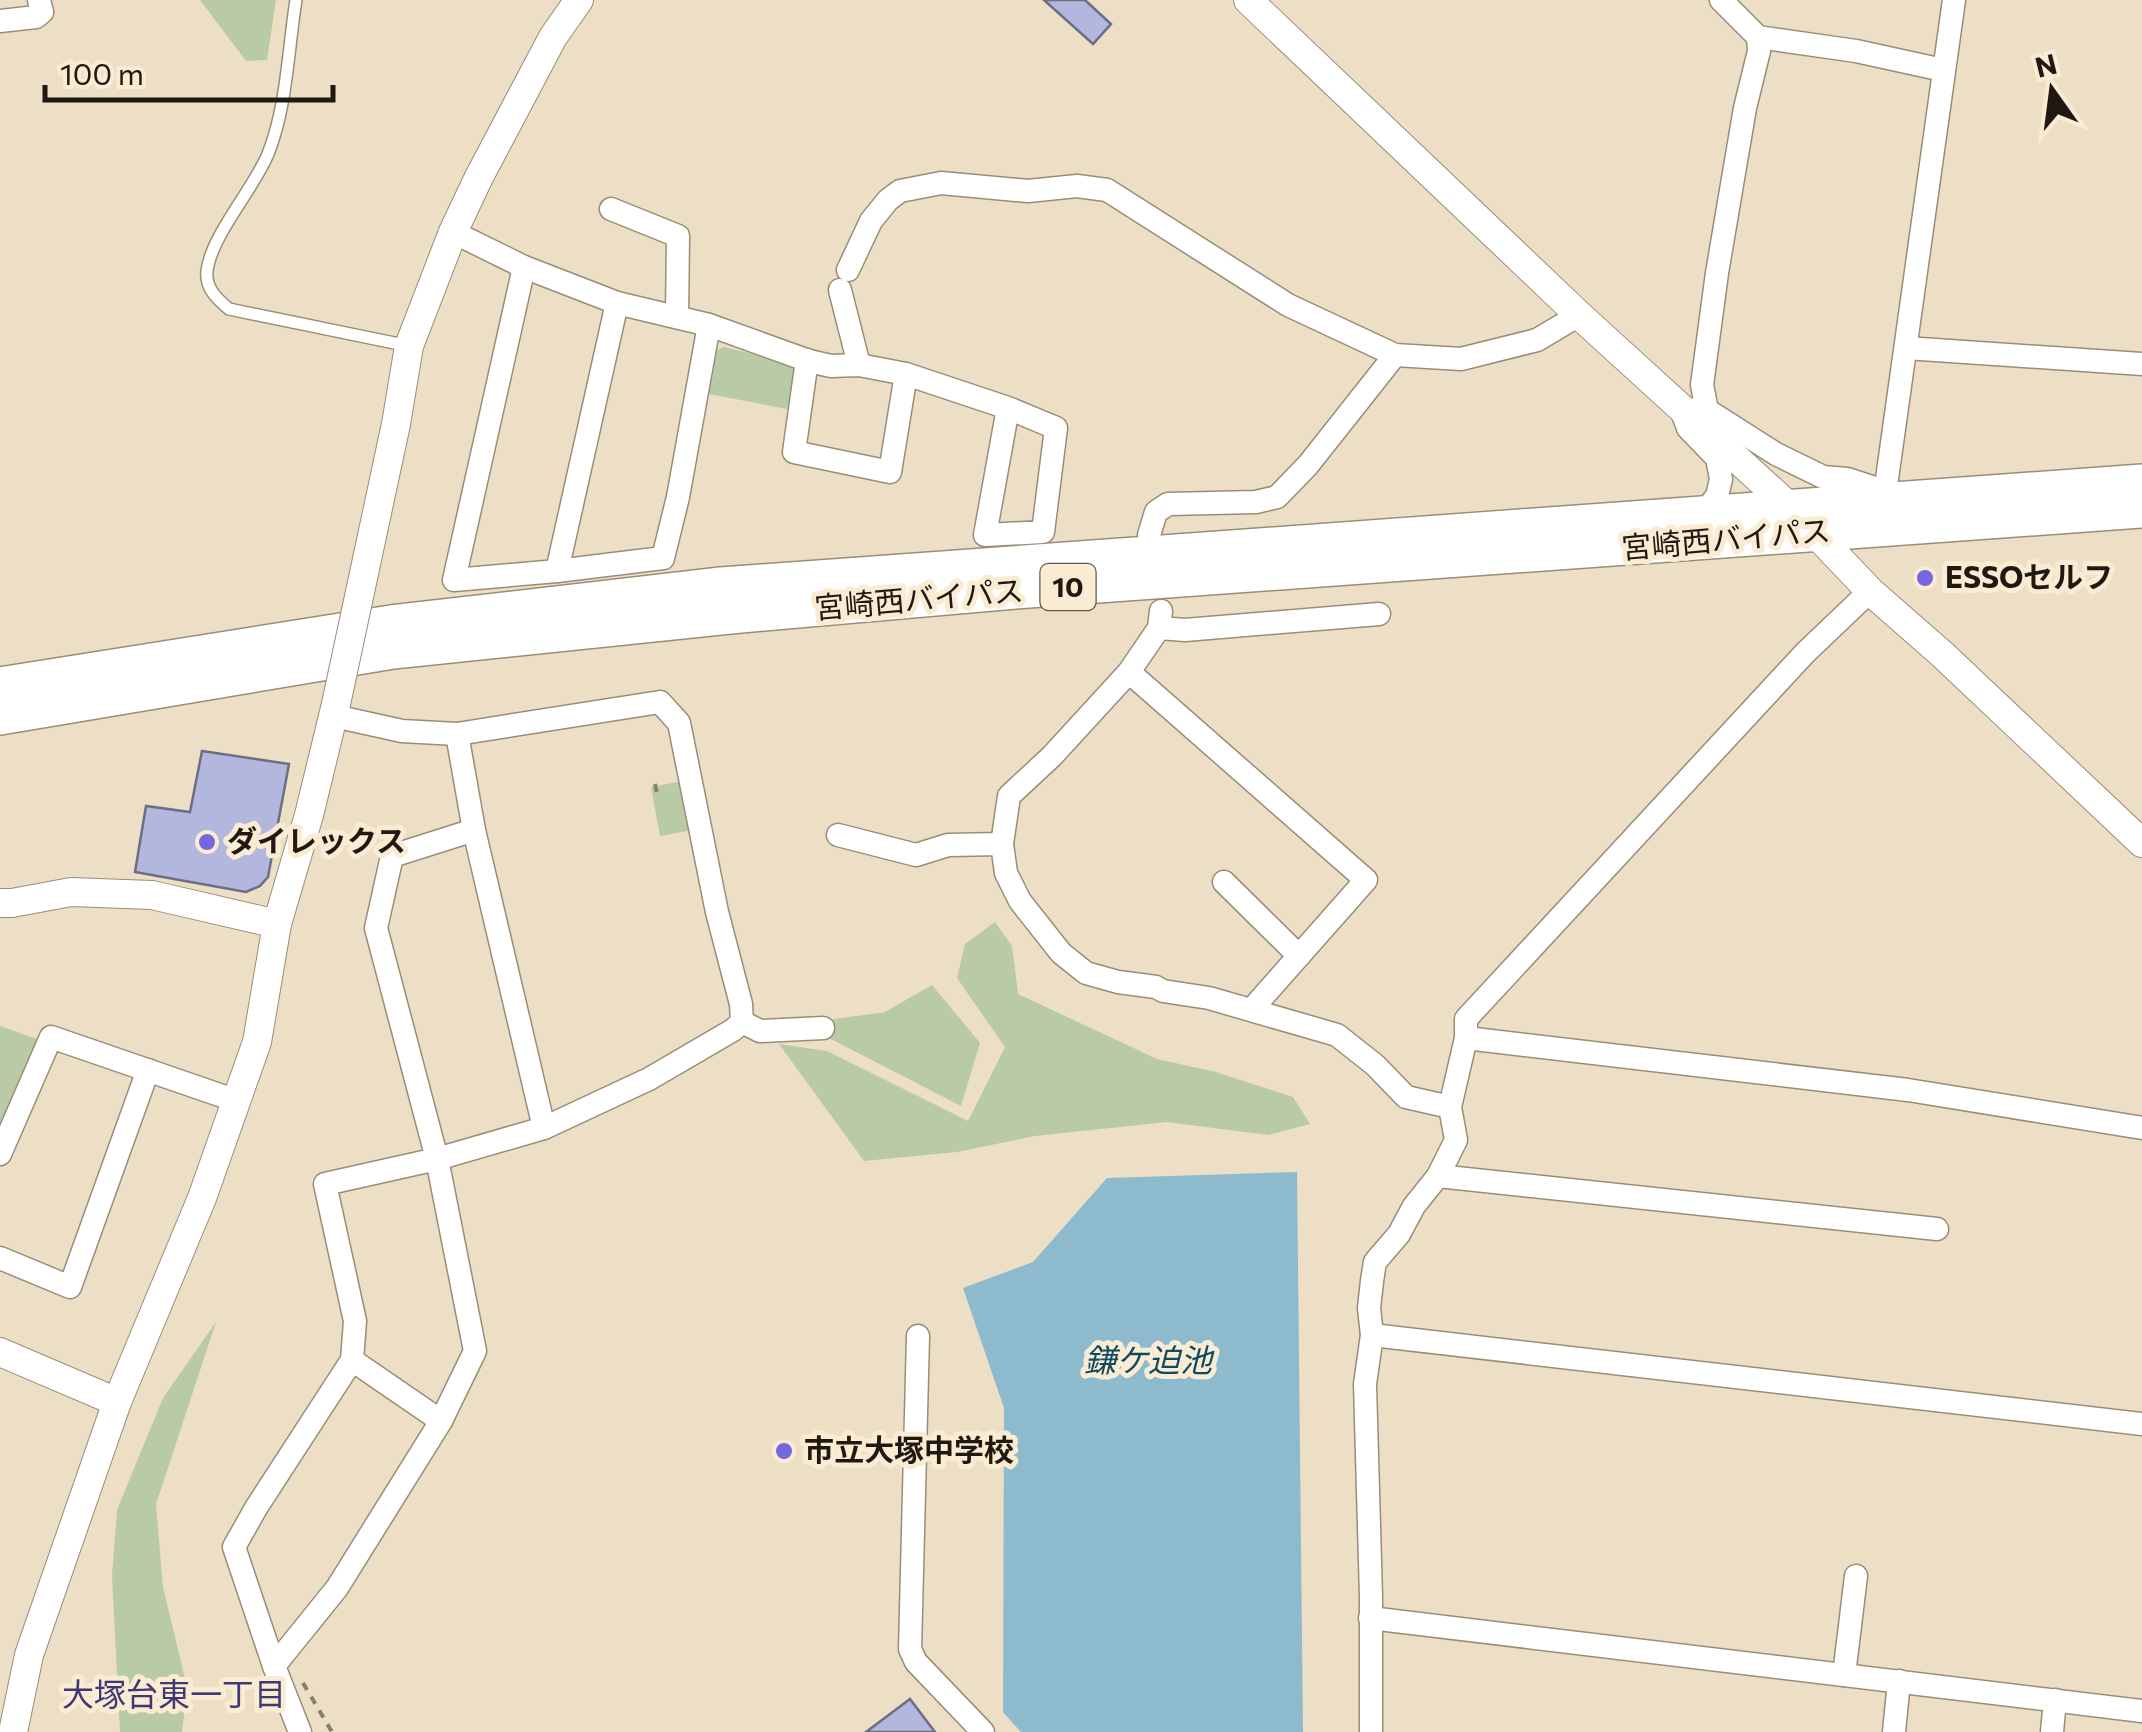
<svg xmlns="http://www.w3.org/2000/svg" width="2142" height="1732" viewBox="0 0 2142 1732" font-family="Commissioner,'Noto Sans JP',sans-serif">
	<rect width="100%" height="100%" fill="#eddec6"/>
	<g fill="#b9caa7">
		<polygon points="200,0 276,0 267,60 246,61"/>
		<polygon points="724,347 792,363 795,369 787,409 709,394 717,350"/>
		<polygon points="683,781 693,830 660,836 651,787"/>
		<polygon points="995,922 1012,946 1018,994 1157,1059 1216,1072 1293,1097 1310,1124 1268,1135 1167,1122 1035,1136 957,1152 864,1161 779,1044 827,1051 968,1121 1005,1047 957,978 965,944"/>
		<polygon points="932,985 980,1043 961,1106 825,1036 821,1021 885,1012"/>
		<polygon points="0,1026 40,1040 0,1129"/>
		<polygon points="216,1322 156,1504 163,1587 187,1687 182,1732 120,1732 112,1575 117,1510 163,1398"/>
	</g>
	<polygon fill="#8ebace" points="1297,1172 1303,1732 1021,1732 1003,1712 1004,1408 963,1288 1033,1262 1107,1178"/>
	<g fill="#b3b6dd" stroke="#6c6e84" stroke-width="2.5">
		<polygon points="1044,0 1085,0 1111,24 1093,44"/>
		<polygon points="202,751 289,764 268,877 260,886 246,892 135,872 146,806 190,812"/>
		<polygon points="910,1699 935,1732 866,1732"/>
	</g>
	<g fill="none" stroke-linecap="round" stroke-linejoin="round">
		<defs>
			<path id="service" d="M296,0C288,50 287,106 268,154C253,190 211,236 207,271C205,288 217,299 229,309L409,346"/>
			<g id="minor">
				<polyline points="1721,0 1758,37 1856,51 1943,70"/>
				<polyline points="0,21 36,17 42,12 39,0"/>
				<polyline points="611,209 678,236 677,317"/>
				<polyline points="453,232 524,267 617,303 709,325 809,361 831,366 859,365 906,374 1008,408 1056,428 1043,532 985,535 1008,408"/>
				<polyline points="524,267 454,580 557,571 663,558 678,497 709,325"/>
				<polyline points="848,270 871,221 888,200 900,191 941,183 1028,191 1077,186 1107,190 1288,305 1395,355 1461,359 1537,340 1579,315"/>
				<polyline points="840,290 859,365"/>
				<polyline points="1906,348 2142,364"/>
				<polyline points="807,360 794,452 890,472 906,374"/>
				<polyline points="1707,410 1702,385 1717,273 1745,108 1759,51 1758,37"/>
				<polyline points="1885,493 1954,0"/>
				<polyline points="1696,514 1703,514 1717,496 1721,479 1717,458 1688,428 1681,409 1707,410 1776,454 1823,477 1847,479 1893,494"/>
				<polyline points="1149,535 1156,512 1168,504 1256,502 1277,497 1308,465 1395,355"/>
				<polyline points="557,571 617,303"/>
				<polyline points="1161,611 1159,628 1129,672 1052,756 1009,796 1002,844 1006,873 1020,901 1061,953 1086,973 1118,982 1156,987 1163,991 1209,998 1337,1035 1375,1065 1406,1097 1450,1107"/>
				<polyline points="1159,628 1185,630 1379,614"/>
				<polyline points="1129,672 1366,880 1252,1009"/>
				<polyline points="457,734 474,830 544,1128"/>
				<polyline points="838,835 916,855 948,845 1002,844"/>
				<polyline points="1224,882 1299,956"/>
				<polyline points="742,1022 760,1031 823,1028"/>
				<polyline points="1466,1038 1908,1090 2142,1128"/>
				<polyline points="0,1154 51,1037 237,1101"/>
				<polyline points="1438,1176 1937,1229"/>
				<polyline points="0,1258 70,1287 148,1070"/>
				<polyline points="1372,1335 2142,1424"/>
				<polyline points="918,1336 910,1649 916,1662 983,1732"/>
				<polyline points="352,1360 441,1421"/>
				<polyline points="1370,1618 2142,1711"/>
				<polyline points="274,1666 337,1588 441,1421 475,1351 437,1159 376,928 392,856 474,830"/>
				<polyline points="1844,1675 1856,1576"/>
				<polyline points="300,1732 274,1666 234,1547 256,1508 352,1360 355,1321 325,1184 437,1159 544,1128 649,1079 733,1030 742,1022 741,1004 717,912 679,723 660,702 457,734 402,731 334,716"/>
				<polyline points="1371,1732 1371,1597 1365,1384 1372,1335 1369,1308 1372,1281 1375,1262 1399,1234 1414,1206 1438,1176 1456,1140 1450,1107 1466,1038 1466,1019 1805,653 1870,591"/>
				<polyline points="1894,1732 1899,1681"/>
				<polyline points="2052,1732 2055,1700"/>
			</g>
			<g id="tertiary">
				<polyline points="1248,0 1579,315 1792,509 1870,591 1943,655 2142,843"/>
				<polyline points="396,424 409,346 453,232 479,177 553,37 579,0"/>
				<polyline points="0,903 12,903 71,892 152,895 277,924"/>
				<polyline points="0,1352 117,1402"/>
				<polyline points="13,1732 29,1655 117,1402 202,1198 257,1042 277,924 309,815 336,704"/>
			</g>
			<g id="trunk">
				<polyline points="0,685 391,623 721,585 2142,482"/>
				<polyline points="0,717 393,651 730,616 1015,591 2142,510"/>
			</g>
		</defs>
		<use href="#service" stroke="#9a8d77" stroke-width="14"/>
		<use href="#minor" stroke="#9a8d77" stroke-width="25"/>
		<use href="#tertiary" stroke="#9a8d77" stroke-width="30"/>
		<use href="#trunk" stroke="#9a8d77" stroke-width="38"/>
		<g stroke="#8a7f6f" stroke-width="4" stroke-dasharray="8 8" stroke-linecap="butt">
			<polyline points="655,784 658,799"/>
			<polyline points="303,1683 332,1732"/>
		</g>
		<use href="#service" stroke="#fff" stroke-width="11"/>
		<use href="#minor" stroke="#fff" stroke-width="22"/>
		<use href="#tertiary" stroke="#fff" stroke-width="28"/>
		<use href="#trunk" stroke="#fff" stroke-width="35"/>
		<defs>
			<polyline id="tertiary-bridge" points="336,704 396,424"/>
		</defs>
		<use href="#tertiary-bridge" stroke="#9a8d77" stroke-width="30" stroke-linecap="butt"/>
		<use href="#tertiary-bridge" stroke="#fff" stroke-width="28"/>
	</g>
	<g fill="#7567e2" stroke="#faebd3" stroke-width="4">
		<circle cx="1925" cy="578" r="10"/>
		<circle cx="207" cy="842" r="10"/>
		<circle cx="784" cy="1451" r="10"/>
	</g>
	<g text-anchor="middle" stroke-width="10" stroke-linejoin="round" paint-order="stroke">
		<rect fill="#faebd3" stroke="#61584b" stroke-width="2.5" x="1040.5" y="564" width="55" height="46" rx="8"/>
		<g font-size="28" font-weight="bold" fill="#1f1911">
			<text x="1068" y="597">10</text>
		</g>
		<g font-size="30" fill="#1f1911" stroke="#faebd3">
			<text transform="translate(1726 540) rotate(-5)" y="10">宮崎西バイパス</text>
			<text transform="translate(919 600) rotate(-5)" y="10">宮崎西バイパス</text>
		</g>
		<g font-size="30" font-weight="bold" fill="#1f1911" stroke="#faebd3" text-anchor="start">
			<text x="1945" y="588">ESSOセルフ</text>
			<text x="227" y="852">ダイレックス</text>
			<text x="804" y="1461">市立大塚中学校</text>
		</g>
		<g font-size="32" font-style="italic" fill="#0f4a60" stroke="#faebd3">
			<text x="1148" y="1372">鎌ケ迫池</text>
		</g>
		<g font-size="32" fill="#3e3975" stroke="#faebd3">
			<text x="174" y="1706">大塚台東一丁目</text>
		</g>
	</g>
	<g transform="translate(2052 90) rotate(346)" stroke="#faebd3" stroke-width="8" paint-order="stroke">
	<path d="M0-8L18 38L0 25L-18 38Z" fill="#1f1911"/>
	<text y="-15" font-size="28" font-weight="bold" text-anchor="middle" fill="#1f1911">N</text>
	</g>
	<path d="M45 85v15h288v-15" fill="none" stroke="#1f1911" stroke-width="5"/>
	<text x="60" y="85" font-size="30" fill="#1f1911" stroke="#faebd3" stroke-width="8" paint-order="stroke">100 m</text>
</svg>
